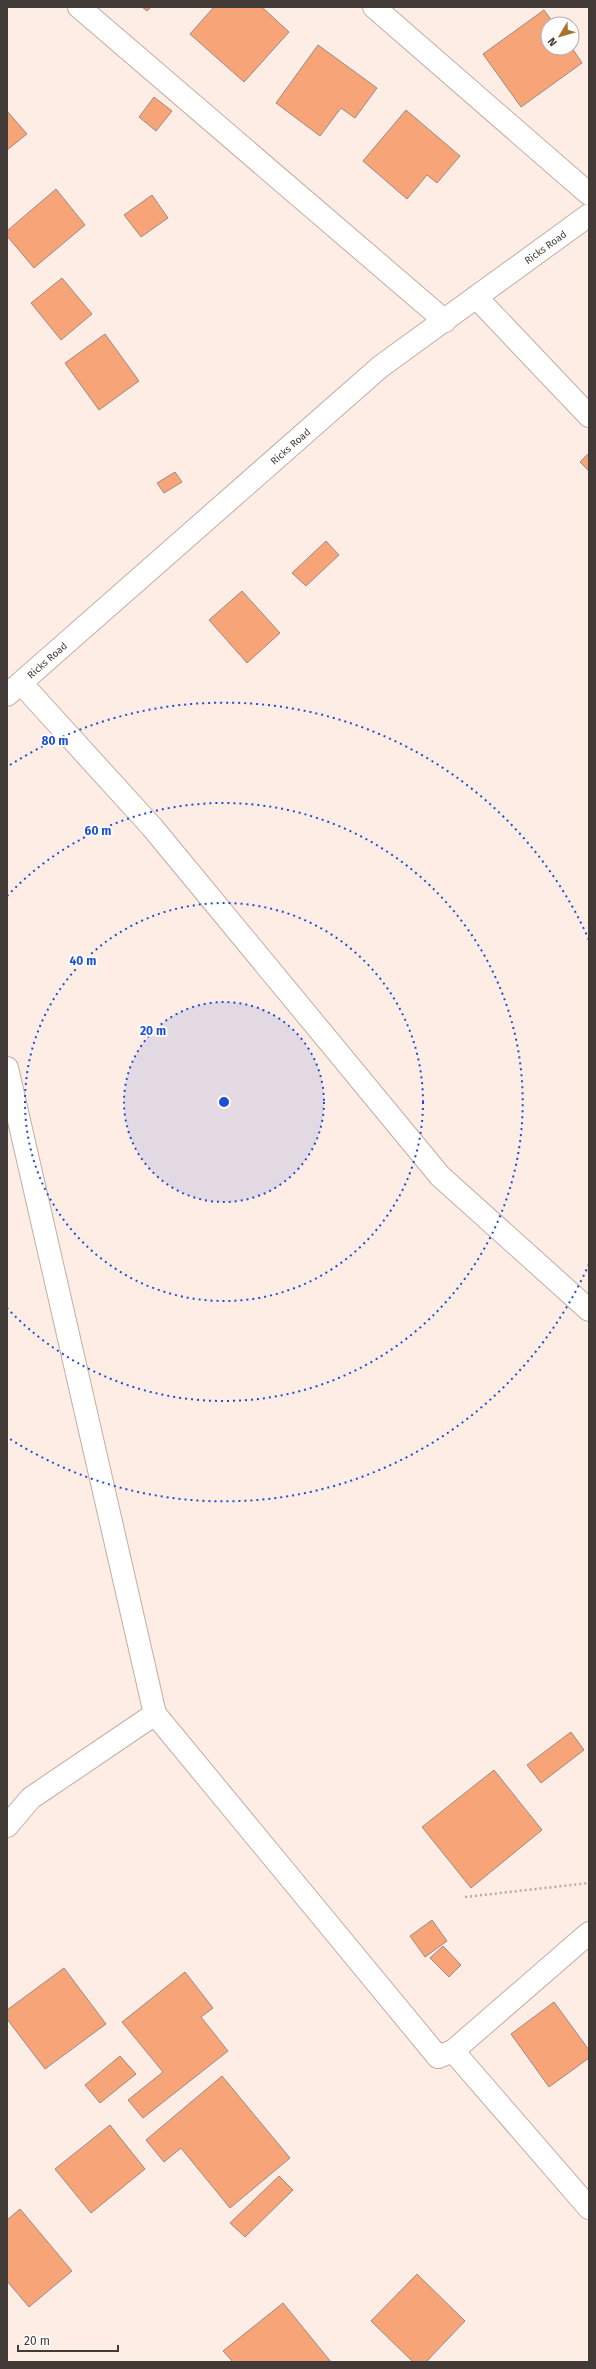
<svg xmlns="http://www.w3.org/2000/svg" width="596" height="2369" viewBox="0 0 596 2369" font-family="'Fira Sans',sans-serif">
	<rect width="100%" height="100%" fill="#feede5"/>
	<g fill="#f7a478" stroke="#9d8a81">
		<polygon points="142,7 151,7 147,11"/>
		<polygon points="214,7 262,7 289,32 244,82 190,34"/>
		<polygon points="544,10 554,24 548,24 548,48 572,48 582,63 521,107 483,54"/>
		<polygon points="318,45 377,88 355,118 341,108 320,136 276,103"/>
		<polygon points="154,97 172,111 156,131 139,117"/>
		<polygon points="406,110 460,156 437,183 427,175 407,199 363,161"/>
		<polygon points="7,111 27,134 7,150"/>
		<polygon points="56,189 85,225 34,268 7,236 7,231"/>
		<polygon points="152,195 168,218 141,237 124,215"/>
		<polygon points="62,278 92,314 61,340 31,303"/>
		<polygon points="105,334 139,381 99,410 65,363"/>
		<polygon points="589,453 589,471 580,462"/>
		<polygon points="175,472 182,482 164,493 157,483"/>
		<polygon points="326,541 339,555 306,586 292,573"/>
		<polygon points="242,591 280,633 247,663 209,620"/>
		<polygon points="571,1732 584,1750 541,1783 527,1765"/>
		<polygon points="494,1770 542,1830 471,1888 422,1827"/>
		<polygon points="432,1920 447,1941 425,1957 410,1936"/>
		<polygon points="443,1946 461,1965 449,1977 430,1958"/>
		<polygon points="64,1968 106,2024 45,2069 7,2019 7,2010"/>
		<polygon points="185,1972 213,2008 201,2017 228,2051 143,2118 128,2100 163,2072 122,2022"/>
		<polygon points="554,2002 589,2050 589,2058 549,2087 511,2034"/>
		<polygon points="120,2056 136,2074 100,2103 85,2085"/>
		<polygon points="222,2076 290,2158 230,2208 181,2148 164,2162 146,2140"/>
		<polygon points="110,2125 145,2169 91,2213 55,2169"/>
		<polygon points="279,2176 293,2190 245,2237 230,2223"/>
		<polygon points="20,2209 72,2271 29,2307 7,2281 7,2220"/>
		<polygon points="417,2274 465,2321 426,2362 413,2362 371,2321"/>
		<polygon points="283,2303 331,2362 233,2362 223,2351"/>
	</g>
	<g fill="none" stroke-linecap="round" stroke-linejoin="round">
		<defs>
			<g id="minor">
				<polyline points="79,7 445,321"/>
				<polyline points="374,7 589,194"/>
				<polyline points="476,297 589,416"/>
				<polyline points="21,683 152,827 440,1176 589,1310"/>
				<path id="s1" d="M7,695L380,367L589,215"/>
				<polyline points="7,1068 155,1714 438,2057 453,2051 589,1933"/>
				<polyline points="7,1826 31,1798 155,1714"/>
				<polyline points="453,2051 589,2208"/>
			</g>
		</defs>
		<use href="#minor" stroke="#c1aea4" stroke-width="24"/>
		<polyline stroke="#b8aaa4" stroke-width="2.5" stroke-dasharray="2 3" stroke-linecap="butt" points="465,1897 589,1883"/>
		<use href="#minor" stroke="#fff" stroke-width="22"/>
	</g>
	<circle cx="224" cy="1102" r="100" fill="#1d4ed8" fill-opacity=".12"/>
	<g fill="none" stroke="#1d4ed8" stroke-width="2" stroke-dasharray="2 4">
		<circle cx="224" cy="1102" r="100"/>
		<circle cx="224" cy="1102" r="199"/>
		<path d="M7 896A299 299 0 1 1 7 1308"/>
		<path d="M589 1264A399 399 0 0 1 10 1439M10 765A399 399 0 0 1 589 940"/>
	</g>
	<g text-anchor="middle" stroke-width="4" stroke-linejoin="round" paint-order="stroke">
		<g font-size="10" fill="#423a36" stroke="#fefefe">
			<text dy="4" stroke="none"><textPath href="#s1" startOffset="701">Ricks Road</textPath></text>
			<text dy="4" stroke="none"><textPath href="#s1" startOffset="377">Ricks Road</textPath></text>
			<text dy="4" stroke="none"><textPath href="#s1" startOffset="53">Ricks Road</textPath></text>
		</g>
	</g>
	<circle cx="224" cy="1102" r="6" fill="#1d4ed8" stroke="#fefefe" stroke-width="2"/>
	<g font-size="12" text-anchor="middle" font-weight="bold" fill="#1d4ed8" stroke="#fefefe" stroke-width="4" stroke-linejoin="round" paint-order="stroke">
		<text x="55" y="745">80 m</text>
		<text x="98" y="835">60 m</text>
		<text x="83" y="965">40 m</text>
		<text x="153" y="1035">20 m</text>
	</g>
	<rect width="596" height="2369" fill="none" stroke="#423a36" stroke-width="16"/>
	<g transform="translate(560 36) rotate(232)"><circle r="19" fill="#fefefe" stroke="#b3b0ae"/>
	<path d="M0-3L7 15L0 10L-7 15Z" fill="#a9732e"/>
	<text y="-6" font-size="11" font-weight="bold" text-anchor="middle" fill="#423a36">N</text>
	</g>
	<path d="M18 2345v6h100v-6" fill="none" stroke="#423a36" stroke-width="2"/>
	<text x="24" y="2345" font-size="12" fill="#423a36" stroke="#fefefe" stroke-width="3" paint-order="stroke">20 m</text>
</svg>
